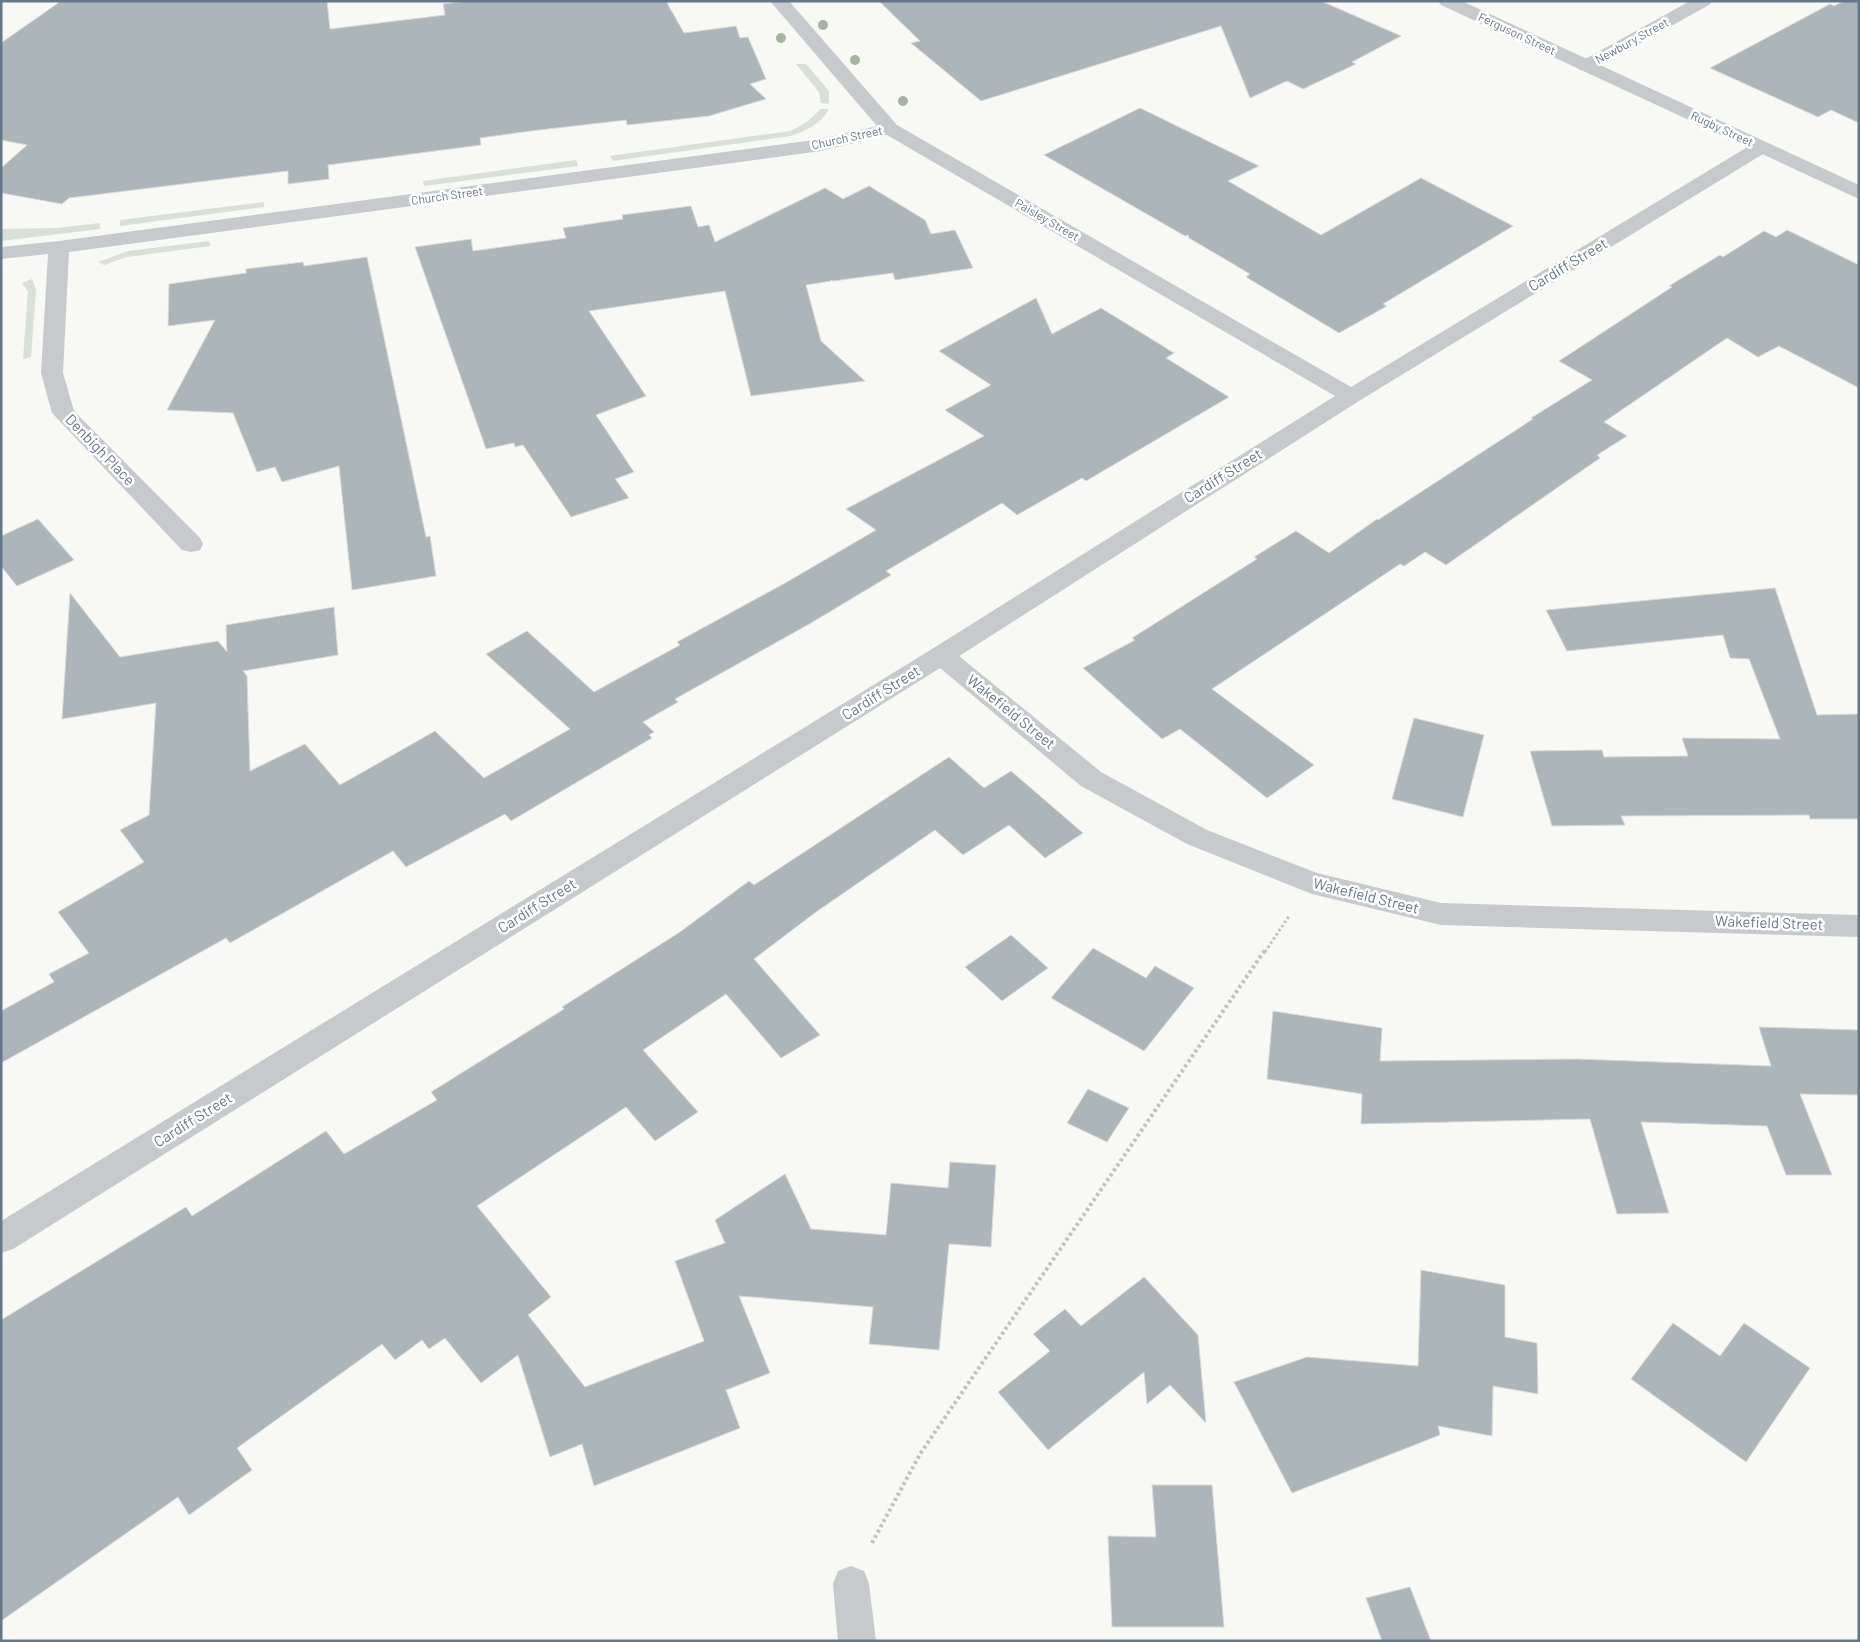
<svg xmlns="http://www.w3.org/2000/svg" width="1860" height="1642" viewBox="0 0 1860 1642" font-family="Barlow,sans-serif">
	<rect width="100%" height="100%" fill="#f8f8f5"/>
	<g fill="#d9e0d6">
		<polygon points="796,64 806,64 829,91 829,104 821,103 819,92"/>
		<path d="M820,109H829C821,124 806,131 790,136L613,161L610,156L790,131C802,126 812,119 820,109Z"/>
		<polygon points="576,160 578,166 424,186 423,181"/>
		<polygon points="264,202 264,207 120,226 120,220"/>
		<polygon points="100,223 100,229 1,241 1,229 57,228"/>
		<polygon points="209,241 211,246 127,257 104,265 98,262 128,251"/>
		<polygon points="32,279 36,290 31,357 23,359 28,291 22,283"/>
	</g>
	<g fill="#acb5ba" stroke="#dadad7">
		<polygon points="61,1 327,1 330,29 445,15 443,4 468,1 666,1 684,33 736,26 740,38 748,37 766,79 750,84 766,99 709,116 627,125 626,120 531,131 480,138 481,145 328,165 329,179 288,184 288,171 69,198 62,204 1,193 1,168 27,145 1,140 1,43"/>
		<polygon points="879,1 1321,1 1401,36 1352,62 1356,64 1303,89 1287,81 1250,98 1221,26 981,101 911,43 920,41"/>
		<polygon points="1844,1 1859,1 1859,123 1831,110 1818,117 1710,68 1830,4 1834,6"/>
		<polygon points="1140,108 1259,166 1228,181 1321,235 1421,178 1513,226 1383,304 1387,306 1339,333 1246,277 1250,274 1189,238 1188,235 1185,236 1044,155"/>
		<polygon points="869,186 925,220 931,234 955,230 973,268 895,280 893,273 833,281 831,280 831,281 806,285 821,341 865,381 751,396 725,291 589,311 646,396 596,415 634,472 615,479 629,498 571,517 523,445 515,447 514,443 486,449 415,247 471,239 473,251 566,238 563,228 623,219 622,215 691,206 698,227 709,225 715,242 825,188 843,199"/>
		<polygon points="1787,230 1859,265 1859,388 1779,346 1758,357 1727,338 1604,422 1627,436 1597,455 1600,458 1446,565 1425,552 1404,566 1400,564 1212,689 1314,765 1267,798 1180,729 1162,739 1083,668 1135,640 1132,638 1257,559 1254,557 1296,531 1329,553 1377,519 1378,520 1533,419 1531,418 1592,380 1559,361 1672,287 1669,286 1720,255 1723,257 1764,231 1776,237"/>
		<polygon points="367,257 426,537 430,536 436,576 352,590 339,466 282,482 275,467 257,472 233,413 167,410 215,320 168,326 169,284 246,273 246,269 303,262 304,266"/>
		<polygon points="1036,298 1052,334 1101,308 1174,353 1166,358 1229,397 1086,481 1082,478 1017,515 1002,503 886,571 891,575 811,623 675,699 678,702 643,722 654,732 649,735 652,738 511,821 505,814 406,867 393,851 230,943 226,938 1,1063 1,1011 54,982 49,974 89,953 58,912 144,862 120,830 149,815 156,703 62,719 70,593 120,657 218,641 227,652 226,625 334,607 338,655 243,671 247,676 250,771 305,744 340,785 435,731 484,778 570,729 486,654 527,631 594,692 680,645 677,642 787,582 876,530 846,509 984,436 945,410 991,385 939,351"/>
		<polygon points="38,519 74,560 17,586 1,566 1,536"/>
		<polygon points="1775,588 1817,715 1859,714 1859,819 1810,819 1809,815 1621,816 1625,825 1552,826 1530,751 1602,750 1604,757 1688,756 1682,738 1780,739 1749,659 1730,658 1723,635 1567,651 1546,610"/>
		<polygon points="1414,718 1484,735 1463,817 1392,799"/>
		<polygon points="949,757 984,788 1011,771 1083,833 1045,858 1009,825 963,855 935,830 816,912 754,959 820,1035 781,1058 726,994 643,1050 698,1112 655,1141 626,1107 477,1206 551,1297 528,1315 585,1387 704,1341 675,1261 725,1243 715,1220 785,1174 811,1229 886,1235 891,1183 948,1188 950,1162 996,1165 991,1247 949,1244 939,1350 869,1344 873,1307 739,1296 770,1373 726,1390 740,1428 594,1486 582,1444 550,1457 518,1355 481,1383 445,1338 429,1349 422,1340 395,1360 382,1344 237,1448 252,1470 189,1515 178,1497 1,1621 1,1320 186,1207 192,1216 326,1131 344,1154 437,1100 431,1092 564,1009 562,1007 680,932 749,881 754,885"/>
		<polygon points="1011,935 1048,968 1002,1001 965,967"/>
		<polygon points="1093,948 1146,978 1155,966 1194,988 1144,1051 1051,998"/>
		<polygon points="1273,1011 1382,1028 1380,1061 1576,1059 1771,1066 1759,1027 1859,1030 1859,1095 1800,1094 1832,1175 1786,1175 1767,1126 1641,1122 1669,1213 1617,1214 1590,1119 1361,1124 1362,1094 1267,1079"/>
		<polygon points="1088,1089 1129,1108 1107,1142 1067,1123"/>
		<polygon points="1421,1270 1505,1285 1505,1337 1537,1343 1538,1394 1493,1386 1492,1436 1438,1426 1440,1435 1292,1493 1234,1382 1307,1357 1418,1366"/>
		<polygon points="1144,1277 1198,1335 1206,1423 1170,1385 1147,1404 1144,1372 1048,1450 998,1392 1050,1351 1033,1334 1065,1309 1081,1326"/>
		<polygon points="1673,1323 1720,1356 1744,1323 1810,1368 1746,1462 1631,1379"/>
		<polygon points="1152,1485 1212,1485 1224,1627 1112,1627 1108,1536 1156,1537"/>
		<polygon points="1410,1587 1431,1641 1382,1641 1366,1598"/>
	</g>
	<g fill="none" stroke-linecap="round" stroke-linejoin="round">
		<polyline stroke="#bfc2c4" stroke-width="3" stroke-dasharray="2.5 2.5" stroke-linecap="butt" points="1265,952 1289,916"/>
		<polyline stroke="#bfc2c4" stroke-width="4" stroke-dasharray="3 3" stroke-linecap="butt" points="872,1543 920,1454 1265,950"/>
		<g fill="#c6cacd" fill-rule="evenodd">
			<polygon points="770,1 789,1 897,125 1351,387 1754,143 1761,141 1768,143 1771,147 1768,151 1359,401 959,656 1101,772 1207,830 1317,873 1441,903 1859,915 1859,937 1441,925 1312,894 1187,844 1081,786 940,668 13,1249 1,1253 1,1221 932,649 1335,396 887,135 821,151 69,252 63,373 74,411 200,538 203,544 200,550 191,552 182,550 52,413 41,373 48,254 1,259 1,247 59,241 821,139 877,126"/>
			<polygon points="1690,1 1712,1 1709,5 1592,70 1586,71 1580,70 1577,66 1580,62"/>
			<polygon points="851,1566 864,1571 869,1584 876,1641 838,1641 833,1584 838,1571"/>
		</g>
		<polygon fill="#c6cacd" fill-rule="evenodd" points="1438,1 1462,1 1859,185 1859,199 1441,5"/>
	</g>
	<g fill="#a7b3a3">
		<circle cx="823" cy="25" r="5"/>
		<circle cx="781" cy="38" r="5"/>
		<circle cx="855" cy="60" r="5"/>
		<circle cx="903" cy="101" r="5"/>
	</g>
	<g text-anchor="middle" stroke-width="5" stroke-linejoin="round" paint-order="stroke">
		<g font-size="12" fill="#657888" stroke="#fff">
			<text transform="translate(1517 34) rotate(25)" y="4">Ferguson Street</text>
			<text transform="translate(1632 41) rotate(-29)" y="4">Newbury Street</text>
			<text transform="translate(1722 129) rotate(25)" y="4">Rugby Street</text>
			<text transform="translate(847 138) rotate(-12)" y="4">Church Street</text>
			<text transform="translate(447 196) rotate(-8)" y="4">Church Street</text>
			<text transform="translate(1047 220) rotate(30)" y="4">Paisley Street</text>
		</g>
		<g font-size="15" fill="#657888" stroke="#fff">
			<text transform="translate(1568 265) rotate(-31)" y="5">Cardiff Street</text>
			<text transform="translate(100 450) rotate(46)" y="5">Denbigh Place</text>
			<text transform="translate(1223 476) rotate(-32)" y="5">Cardiff Street</text>
			<text transform="translate(881 693) rotate(-32)" y="5">Cardiff Street</text>
			<text transform="translate(1011 712) rotate(39)" y="5">Wakefield Street</text>
			<text transform="translate(1366 896) rotate(14)" y="5">Wakefield Street</text>
			<text transform="translate(537 906) rotate(-32)" y="5">Cardiff Street</text>
			<text transform="translate(1769 923) rotate(2)" y="5">Wakefield Street</text>
			<text transform="translate(193 1120) rotate(-32)" y="5">Cardiff Street</text>
		</g>
	</g>
	<rect width="1860" height="1642" fill="none" stroke="#657888" stroke-width="5"/>
</svg>
